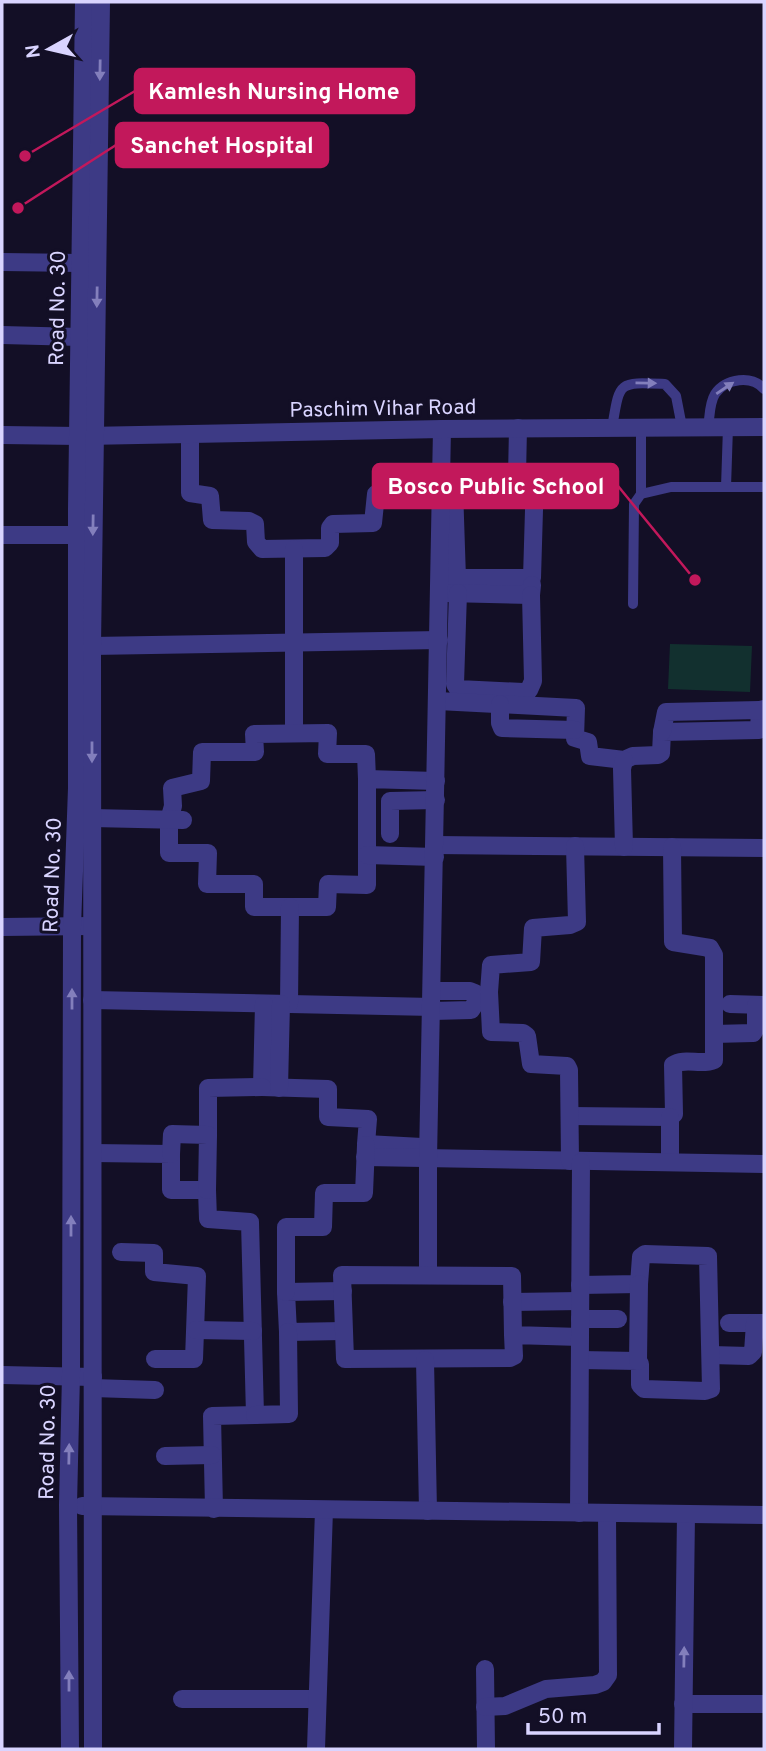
<svg xmlns="http://www.w3.org/2000/svg" width="766" height="1751" viewBox="0 0 766 1751" font-family="Overpass,sans-serif">
	<rect width="100%" height="100%" fill="#130f26"/>
	<polygon fill="#12302f" points="670,644 752,646 750,692 668,689"/>
	<g fill="none" stroke-linecap="round" stroke-linejoin="round">
		<g stroke="#3d3a85" stroke-width="10">
			<path d="M708,427C710,417 709,404 715,394C726,378 752,375 764,389"/>
			<path d="M612,428C620,381 617,382 665,384L676,396L682,427"/>
			<polyline points="726,487 728,427"/>
			<polyline points="641,494 641,428"/>
			<polyline points="633,604 634,504 641,494 671,487 764,487"/>
		</g>
		<g stroke="#3d3a85" stroke-width="18">
			<polyline points="2,262 80,263"/>
			<polyline points="2,335 80,337"/>
			<polyline points="190,434 190,493 210,496 212,520 249,521 255,524 256,542 262,549 325,548 330,543 330,528 333,524 373,523 376,494 441,500"/>
			<polyline points="2,435 79,436"/>
			<polyline points="385,473 441,476"/>
			<polyline points="517,476 518,428"/>
			<polyline points="535,476 589,478"/>
			<polyline points="2,535 78,535"/>
			<polyline points="453,578 532,578 535,476 464,475 457,479 454,488 457,578"/>
			<polyline points="446,593 531,595 532,585"/>
			<polyline points="458,593 455,684 458,689 523,692 529,690 533,681 531,595"/>
			<polyline points="92,646 439,640"/>
			<polyline points="438,701 576,708 575,738 588,742 590,756 624,760 633,756 658,755 661,753 662,732 759,730 760,710 764,709"/>
			<polyline points="500,704 500,723 502,728 575,730"/>
			<polyline points="662,732 666,712 760,710"/>
			<polyline points="294,733 294,549"/>
			<polyline points="367,779 366,754 327,754 328,733 254,734 255,752 202,752 201,781 172,788 173,806 169,820 169,853 208,853 207,884 254,884 254,907 327,907 328,884 367,885 367,779 436,781"/>
			<polyline points="92,818 183,820"/>
			<polyline points="390,834 390,801 436,800"/>
			<polyline points="435,845 764,848"/>
			<polyline points="624,847 622,769 624,760"/>
			<polyline points="367,855 435,857"/>
			<polyline points="2,927 92,926"/>
			<polyline points="92,1000 433,1007"/>
			<polyline points="264,1004 262,1087 328,1089 328,1117 368,1119 366,1144 422,1147"/>
			<polyline points="289,1004 290,907"/>
			<polyline points="730,1004 764,1005"/>
			<polyline points="433,1011 471,1010 477,1001 475,993 470,991 433,991"/>
			<polyline points="714,1034 753,1033 756,1028 756,1005"/>
			<polyline points="279,1088 281,1004"/>
			<path d="M570,1116L670,1117L674,1114L673,1065C685,1057 701,1066 714,1060V955L710,948L673,942L672,847"/>
			<polyline points="670,1117 670,1162"/>
			<polyline points="208,1135 208,1088 262,1087"/>
			<polyline points="93,1153 171,1154 171,1190 207,1190 208,1219 250,1222 255,1415 212,1416 214,1509"/>
			<polyline points="171,1154 172,1134 208,1135 207,1190"/>
			<polyline points="365,1157 764,1164"/>
			<polyline points="570,1161 569,1070 567,1066 531,1064 527,1036 523,1033 491,1032 489,992 491,965 531,962 533,928 570,925 577,922 575,846"/>
			<polyline points="121,1252 154,1253 154,1272 197,1276 194,1359 155,1359"/>
			<polyline points="428,1275 428,1159 442,429"/>
			<polyline points="343,1291 286,1292 288,1332 343,1331"/>
			<polyline points="286,1292 286,1227 323,1227 324,1193 364,1193 366,1145"/>
			<polyline points="512,1302 580,1301"/>
			<polyline points="580,1319 618,1319"/>
			<polyline points="729,1323 764,1323"/>
			<polyline points="196,1330 253,1331"/>
			<polyline points="513,1335 514,1356 510,1358 345,1359 342,1275 512,1276 513,1335 580,1337"/>
			<polyline points="711,1355 749,1356 753,1352 755,1323"/>
			<polyline points="425,1360 428,1511"/>
			<polyline points="580,1360 638,1361 640,1364 640,1385 644,1389 705,1391 711,1389 708,1256 645,1254 641,1257 639,1284 580,1285"/>
			<polyline points="638,1361 639,1284"/>
			<polyline points="2,1375 93,1377"/>
			<polyline points="93,1388 155,1390"/>
			<polyline points="255,1415 289,1414 288,1332"/>
			<polyline points="165,1456 212,1455"/>
			<polyline points="579,1513 581,1162"/>
			<polyline points="485,1669 486,1749"/>
			<polyline points="182,1699 317,1699"/>
			<polyline points="683,1704 764,1704"/>
			<polyline points="485,1707 505,1706 546,1689 595,1685 603,1682 608,1675 607,1513"/>
			<polyline points="316,1749 324,1510"/>
			<polyline points="683,1749 686,1514"/>
		</g>
		<g stroke="#3d3a85" stroke-width="18">
			<polyline points="86,436 442,429 764,427"/>
			<polyline points="82,1506 764,1515"/>
			<polyline points="70,1749 68,1505 71,1375 72,927 77,788 77,509 84,2"/>
			<polyline points="93,1749 92,646 101,2"/>
		</g>
	</g>
	<defs><path id="oneway-solid" d="M-6-.8H1V-3.2L6.5 0L1 3.2V.8H-6Z" transform="scale(1.75)"/></defs>
	<g fill="#837fbc">
		<use href="#oneway-solid" transform="translate(100 70) rotate(91)"/>
		<use href="#oneway-solid" transform="translate(97 297) rotate(91)"/>
		<use href="#oneway-solid" transform="translate(646 383) rotate(1)"/>
		<use href="#oneway-solid" transform="translate(725 388) rotate(-34)"/>
		<use href="#oneway-solid" transform="translate(93 525) rotate(91)"/>
		<use href="#oneway-solid" transform="translate(92 752) rotate(90)"/>
		<use href="#oneway-solid" transform="translate(72 999) rotate(-90)"/>
		<use href="#oneway-solid" transform="translate(71 1226) rotate(-90)"/>
		<use href="#oneway-solid" transform="translate(69 1454) rotate(-89)"/>
		<use href="#oneway-solid" transform="translate(684 1657) rotate(-89)"/>
		<use href="#oneway-solid" transform="translate(69 1681) rotate(-90)"/>
	</g>
	<g text-anchor="middle" stroke-width="6" stroke-linejoin="round" paint-order="stroke">
		<g font-size="21" fill="#d9d4ff" stroke="#130f26">
			<text transform="translate(57 308) rotate(-89)" y="7">Road No. 30</text>
			<text transform="translate(383 408) rotate(-1)" y="7">Paschim Vihar Road</text>
			<text transform="translate(52 875) rotate(-88)" y="7">Road No. 30</text>
			<text transform="translate(47 1442) rotate(-89)" y="7">Road No. 30</text>
		</g>
	</g>
	<path fill="none" stroke="#c2185b" stroke-width="2.5" d="M25 156L135 91M18 208L116 145M695 580L618 486"/>
	<g fill="#c2185b" stroke="#130f26" stroke-width="2.5">
		<circle cx="25" cy="156" r="7"/>
		<circle cx="18" cy="208" r="7"/>
		<circle cx="695" cy="580" r="7"/>
	</g>
	<g fill="#c2185b" stroke="#c2185b" stroke-width="2.5">
		<rect x="135" y="69" width="279" height="44" rx="7"/>
		<rect x="116" y="123" width="212" height="44" rx="7"/>
		<rect x="373" y="464" width="245" height="44" rx="7"/>
	</g>
	<g font-size="23" text-anchor="middle" font-weight="bold" fill="#fff">
		<text x="274" y="99">Kamlesh Nursing Home</text>
		<text x="222" y="153">Sanchet Hospital</text>
		<text x="496" y="494">Bosco Public School</text>
	</g>
	<rect width="766" height="1751" fill="none" stroke="#d9d4ff" stroke-width="7"/>
	<g transform="translate(49 49) rotate(262)" stroke="#130f26" stroke-width="5" paint-order="stroke">
	<path d="M0-5L12 26L0 18L-12 26Z" fill="#d9d4ff"/>
	<text y="-10" font-size="19" font-weight="bold" text-anchor="middle" fill="#d9d4ff">N</text>
	</g>
	<path d="M528 1723v10h131v-10" fill="none" stroke="#d9d4ff" stroke-width="3.5"/>
	<text x="538" y="1723" font-size="21" fill="#d9d4ff" stroke="#130f26" stroke-width="5" paint-order="stroke">50 m</text>
</svg>
